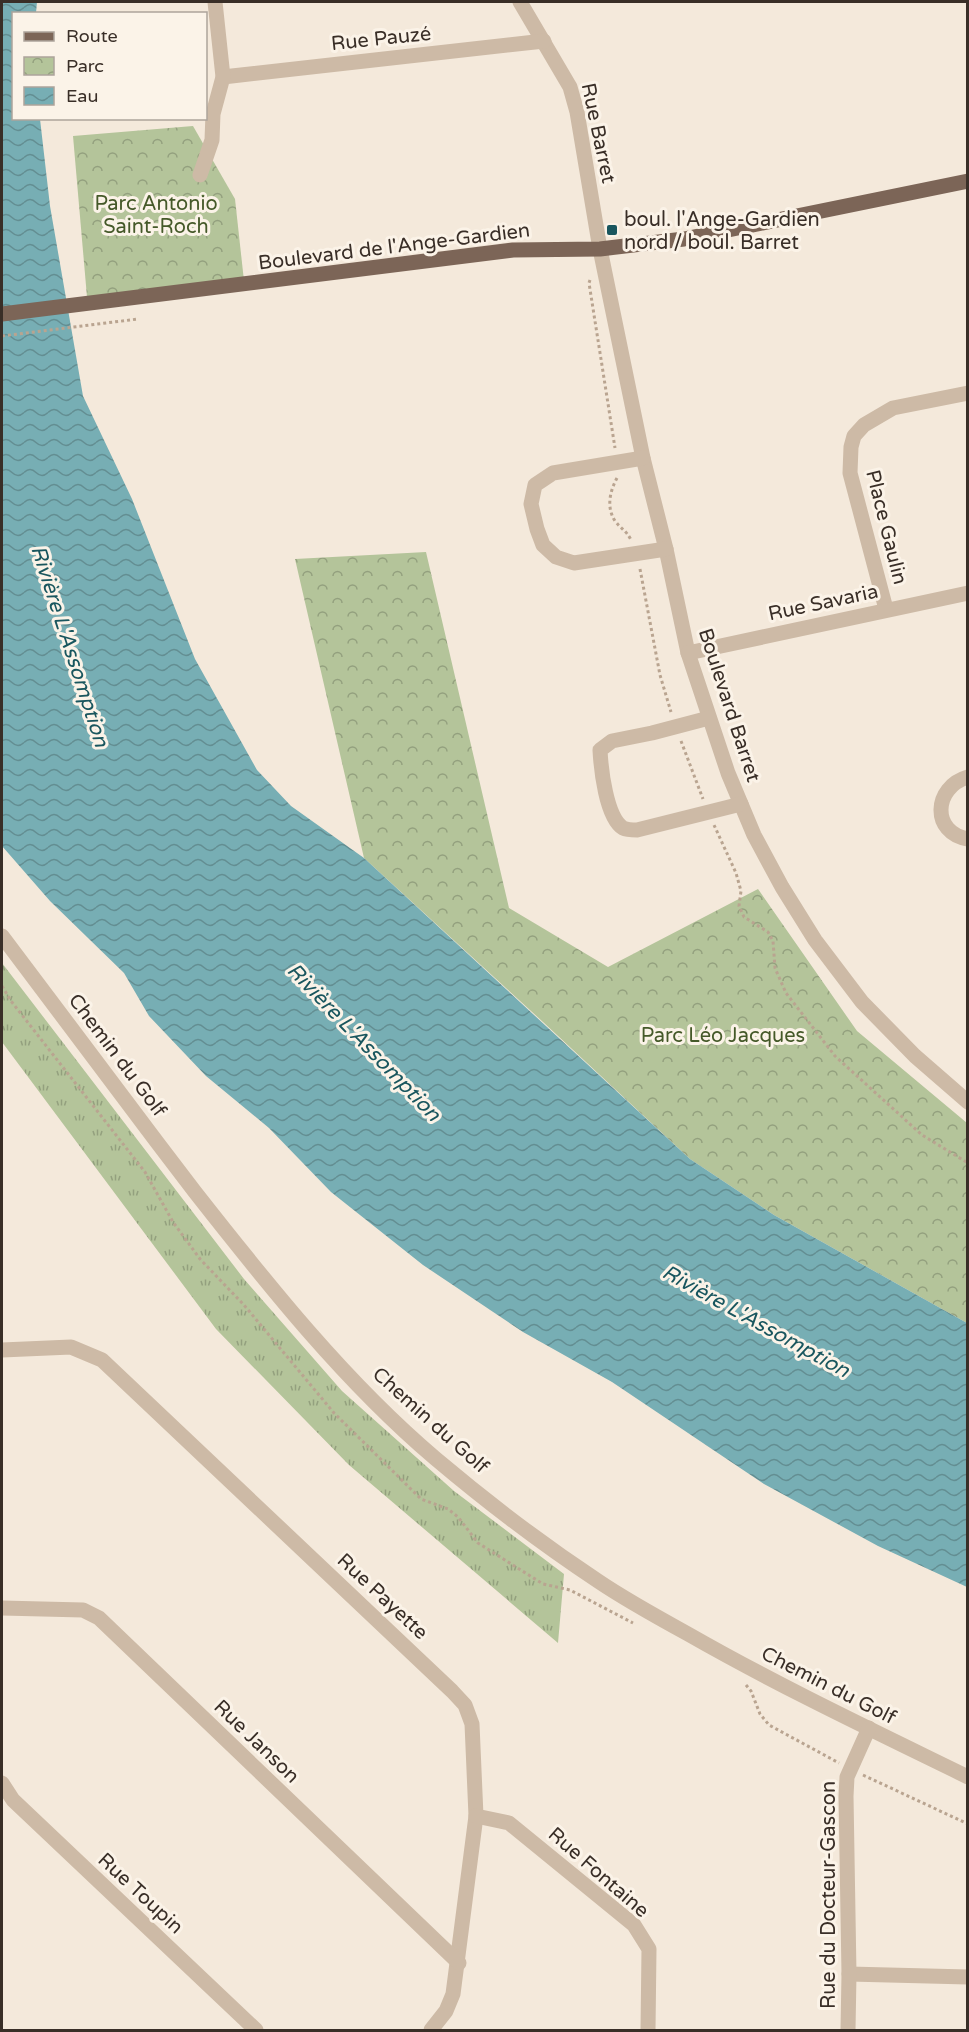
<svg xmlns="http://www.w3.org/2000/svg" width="969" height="2032" viewBox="0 0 969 2032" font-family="'Varela Round',sans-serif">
	<defs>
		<pattern id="grass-tufts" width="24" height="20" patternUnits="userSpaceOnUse" patternTransform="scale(1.5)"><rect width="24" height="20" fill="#b4c49a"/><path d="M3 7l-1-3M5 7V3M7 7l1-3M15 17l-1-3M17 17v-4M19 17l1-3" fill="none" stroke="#93a07e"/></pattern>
		<pattern id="park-crowns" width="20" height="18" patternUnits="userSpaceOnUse" patternTransform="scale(1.5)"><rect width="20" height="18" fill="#b4c49a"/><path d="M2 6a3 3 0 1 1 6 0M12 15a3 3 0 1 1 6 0" fill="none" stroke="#93a07e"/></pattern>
		<pattern id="water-waves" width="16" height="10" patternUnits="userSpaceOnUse" patternTransform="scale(1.5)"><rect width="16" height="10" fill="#77aeb4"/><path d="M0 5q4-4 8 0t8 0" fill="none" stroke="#638e92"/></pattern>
	</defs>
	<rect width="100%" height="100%" fill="#f4e9db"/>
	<polygon fill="url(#grass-tufts)" points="2,963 244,1279 342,1391 454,1491 564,1574 558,1643 349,1465 216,1329 2,1042"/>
	<g fill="url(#park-crowns)">
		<polygon points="193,126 235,199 244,281 87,297 73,136"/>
		<polygon points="426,552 509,908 608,967 758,889 857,1031 967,1123 967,1323 774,1215 690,1159 543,1022 364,858 295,559"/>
	</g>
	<polygon fill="url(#water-waves)" points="2,2 37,2 36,13 14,14 14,118 40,119 50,206 83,396 132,499 195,659 257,770 291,806 364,858 690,1159 774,1215 967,1323 967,1587 878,1546 764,1484 612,1382 523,1332 423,1265 331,1192 269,1128 206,1076 149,1016 124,973 50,901 2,846"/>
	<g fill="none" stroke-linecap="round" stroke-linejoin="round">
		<g stroke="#b9a490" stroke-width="3" stroke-dasharray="3 3" stroke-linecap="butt">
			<polyline points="590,280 589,283 615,448"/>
			<polyline points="2,336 138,319"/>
			<path d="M617,478C610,491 606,507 615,521C621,529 626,530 631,540"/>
			<polyline points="640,569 660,675 671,712"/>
			<polyline points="681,741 703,799"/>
			<polyline points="714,825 736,873 741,891 739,906 744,917 768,932 773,941 775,968 786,993 835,1056 922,1135 968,1163"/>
			<polyline points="2,986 11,1001 145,1172 173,1222 200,1259 244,1305 334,1413 421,1499 448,1509 458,1517 478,1543 543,1584 570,1590 633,1623"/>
			<polyline points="746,1685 751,1691 760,1714 769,1725 839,1763"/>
			<polyline points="863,1775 968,1824"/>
		</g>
		<g stroke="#cdbaa6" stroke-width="15">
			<polyline points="520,2 570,87 577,112 600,249 643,458 666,549 688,653 728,773 754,835 782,887 815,940 862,1002 915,1056 968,1102"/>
			<polyline points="223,77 544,41"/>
			<polyline points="200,175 212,140 213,114 223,77 215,2"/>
			<polyline points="643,458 553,473 535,485 531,504 537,529 543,545 556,557 574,563 666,549"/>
			<polyline points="886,609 850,473 851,447 854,436 864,425 893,408 968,393"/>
			<polyline points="688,653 968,593"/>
			<path d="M709,718L652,733L612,741L600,750C601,769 606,817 623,828C627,830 632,830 637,830L741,804"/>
			<path d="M968,777C933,787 931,833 968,839"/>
			<path d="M2,936C66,1021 130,1107 195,1192C268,1285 345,1382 436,1459C487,1502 542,1544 598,1581C626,1600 657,1617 688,1634C779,1686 874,1731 968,1777"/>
			<polyline points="2,1350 71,1347 102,1360 452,1691 465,1705 472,1724 476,1816 453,1994 446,2011 431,2030"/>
			<polyline points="2,1608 83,1610 99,1618 459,1963"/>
			<polyline points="2,1783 13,1800 256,2030"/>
			<polyline points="476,1816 509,1823 634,1925 649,1949 648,2030"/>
			<polyline points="849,1974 968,1977"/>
			<polyline points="848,2030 849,1974 846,1796 847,1777 869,1728"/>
		</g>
		<polyline stroke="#7c6557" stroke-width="15" points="2,314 513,250 600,249 684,239 968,181"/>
	</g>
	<rect fill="#19565e" stroke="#fbf3e8" stroke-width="2" x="606" y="224" width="12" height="12" rx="3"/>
	<g text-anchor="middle" stroke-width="6" stroke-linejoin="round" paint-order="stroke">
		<g font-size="20" fill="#392e27" stroke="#fbf3e8">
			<text transform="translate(381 38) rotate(-6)" y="7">Rue Pauzé</text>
			<text transform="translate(599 133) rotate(78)" y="7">Rue Barret</text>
			<text transform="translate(394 246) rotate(-7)" y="7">Boulevard de l'Ange-Gardien</text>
			<text transform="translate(887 527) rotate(76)" y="7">Place Gaulin</text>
			<text transform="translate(823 602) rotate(-12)" y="7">Rue Savaria</text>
			<text transform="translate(730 705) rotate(72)" y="7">Boulevard Barret</text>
			<text transform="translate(118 1055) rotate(53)" y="7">Chemin du Golf</text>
			<text transform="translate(431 1420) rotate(42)" y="7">Chemin du Golf</text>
			<text transform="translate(383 1596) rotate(43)" y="7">Rue Payette</text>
			<text transform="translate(829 1685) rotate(27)" y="7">Chemin du Golf</text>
			<text transform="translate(257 1741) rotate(44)" y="7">Rue Janson</text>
			<text transform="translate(599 1872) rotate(41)" y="7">Rue Fontaine</text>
			<text transform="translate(141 1893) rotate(43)" y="7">Rue Toupin</text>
			<text transform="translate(828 1895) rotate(-90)" y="7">Rue du Docteur-Gascon</text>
		</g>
		<g font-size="20" fill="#455929" stroke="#fbf3e8">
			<text x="156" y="210">Parc Antonio<tspan x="156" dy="23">Saint-Roch</tspan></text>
			<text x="723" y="1042">Parc Léo Jacques</text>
		</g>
		<g font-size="20" fill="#392e27" stroke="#fbf3e8" text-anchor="start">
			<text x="624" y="226">boul. l'Ange-Gardien<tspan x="624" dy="23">nord / boul. Barret</tspan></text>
		</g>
		<g font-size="21" font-style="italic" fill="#19565e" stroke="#fbf3e8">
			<text transform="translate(70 646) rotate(72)" y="7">Rivière L'Assomption</text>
			<text transform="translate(364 1042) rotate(46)" y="7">Rivière L'Assomption</text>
			<text transform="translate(756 1321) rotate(29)" y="7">Rivière L'Assomption</text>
		</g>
	</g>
	<rect width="969" height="2032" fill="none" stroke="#392e27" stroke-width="6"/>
	<rect x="12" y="12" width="195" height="108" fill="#fbf3e8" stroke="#ada49b" stroke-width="1.5"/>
	<rect x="24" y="32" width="30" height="9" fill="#7c6557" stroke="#ada49b" stroke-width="1.5"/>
	<text x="66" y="42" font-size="18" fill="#392e27">Route</text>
	<rect x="24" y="57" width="30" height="18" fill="url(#park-crowns)" stroke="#ada49b" stroke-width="1.5"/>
	<text x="66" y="72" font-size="18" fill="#392e27">Parc</text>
	<rect x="24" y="87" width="30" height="18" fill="url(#water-waves)" stroke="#ada49b" stroke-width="1.5"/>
	<text x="66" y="102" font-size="18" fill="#392e27">Eau</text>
</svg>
